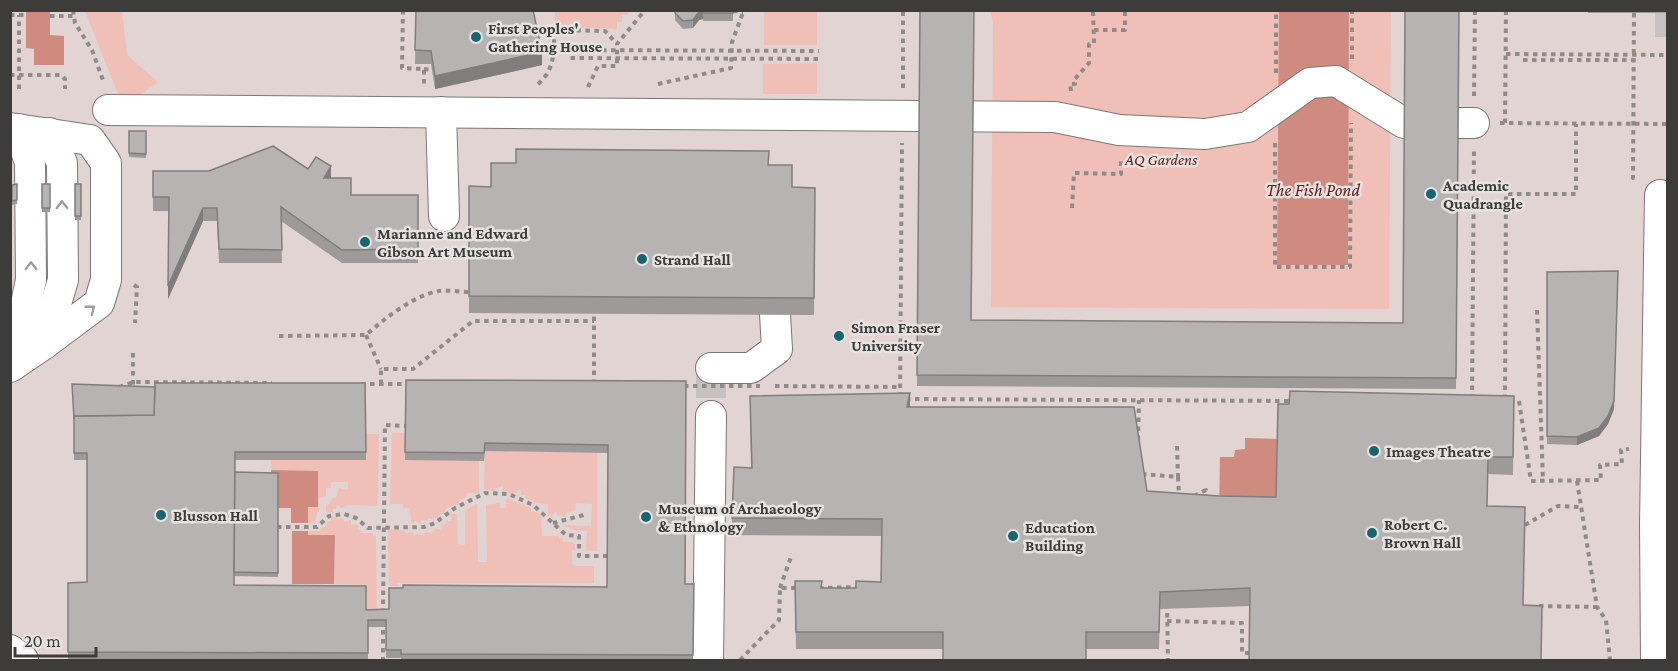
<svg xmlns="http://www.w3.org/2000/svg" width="1678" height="671" viewBox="0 0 1678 671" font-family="'Crimson Pro',serif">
	<rect width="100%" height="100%" fill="#e7e3e2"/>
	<rect fill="#e1d4d2" x="11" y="11" width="1656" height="649"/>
	<g fill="#f0bfb8">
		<polygon points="990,10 1391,11 1389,309 991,307 993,23"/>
		<polygon points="85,11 122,11 127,55 158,82 135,99 118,94"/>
		<polygon points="555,11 628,11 628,15 622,15 622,22 617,22 617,29 555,26"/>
		<rect x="764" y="12" width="53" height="33"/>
		<polygon points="817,63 817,94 763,94 763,64"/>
		<polygon points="392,433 405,433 479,461 479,493 468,493 465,498 460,500 459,504 446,508 445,513 438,515 438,518 434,518 434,520 428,518 428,522 426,520 421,520 421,523 415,521 413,524 411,522 410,508 405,508 404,510 403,504 390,504"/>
		<polygon points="366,434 379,434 378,506 349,505 342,508 337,505 336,509 333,509 333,513 326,512 326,505 329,504 333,498 336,498 339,488 348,490 348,482 331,482 331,488 326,488 326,496 319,498 319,512 317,512 315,523 308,523 308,507 317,507 318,471 271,470 271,460 366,460"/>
		<polygon points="485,451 597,452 597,551 586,550 587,531 574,530 565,526 565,525 591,526 592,504 576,503 575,510 566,513 565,517 557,515 557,513 555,512 552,516 548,516 548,504 534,503 534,500 526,499 526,495 521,495 521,490 517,490 517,493 508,493 508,491 503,491 503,485 501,487 495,488 495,491 484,489"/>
		<polygon points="506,498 531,508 531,511 538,513 539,516 541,516 542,536 559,536 559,538 563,538 563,542 572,542 575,544 575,550 572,551 572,563 576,566 594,566 594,583 398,583 398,586 389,586 388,529 404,531 407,534 408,532 413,532 413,536 418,534 422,535 428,531 428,533 432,533 435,528 441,530 441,524 445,524 445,521 451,521 451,514 457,514 458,544 465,545 465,511 477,504 478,562 487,562 486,505 500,503 500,508 506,508"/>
		<polygon points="331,517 336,517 337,520 342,518 345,522 351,520 351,525 358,524 358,530 360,530 361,533 373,533 373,536 376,536 377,617 366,617 366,585 334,584 335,536 308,535 308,531 320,531 321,528 327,526 327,521 331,521"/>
	</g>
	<g fill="#d08b80">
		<polygon points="26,11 50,11 50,35 64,36 64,65 34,65 34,49 26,48"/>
		<polygon points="1279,11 1349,11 1348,265 1277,265"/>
		<polygon points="1245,438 1277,439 1276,514 1219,513 1220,457 1234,457 1235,450 1245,449"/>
		<polygon points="271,470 318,471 318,507 308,507 308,523 291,523 291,508 271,508"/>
		<polygon points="292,531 308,531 308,535 335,535 334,584 292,584"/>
	</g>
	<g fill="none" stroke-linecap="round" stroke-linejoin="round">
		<g stroke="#c5c2c1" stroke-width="30" stroke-dasharray="30 15" stroke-linecap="butt">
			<polyline points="1655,22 1668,22"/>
			<polyline points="711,368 711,416"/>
		</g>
		<defs>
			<g id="minor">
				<polyline points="108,110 1055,117 1119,130 1205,134 1248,127 1310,83 1336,81 1404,123 1474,123"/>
				<polyline points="441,112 444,216"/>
				<polyline points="10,128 90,140 106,163 106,280 99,303 44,344 10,367"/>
				<polyline points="44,344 63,280 62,163 49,133"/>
				<polyline points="13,365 31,280 30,162 18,129"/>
				<polyline points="711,368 751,368 777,349 775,314"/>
				<polyline points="10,650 23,660"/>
				<polyline points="708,660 711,416"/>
				<polyline points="1656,660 1655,525 1660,195"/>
			</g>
		</defs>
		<use href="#minor" stroke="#7c7878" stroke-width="32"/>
		<g stroke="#8e8b8a" stroke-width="4" stroke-dasharray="4.5 4.5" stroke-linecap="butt">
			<polyline points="73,10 75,23 92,50 104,83"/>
			<polyline points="403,10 402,68 424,69 424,85"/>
			<polyline points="733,11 743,12"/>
			<polyline points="1634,13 1633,178 1637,178"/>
			<polyline points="10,15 26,15"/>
			<polyline points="50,16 73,16"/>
			<polyline points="1094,30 1125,30 1125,10"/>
			<polyline points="818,59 570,58 570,50 819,51"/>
			<polyline points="1352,59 1352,10"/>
			<polyline points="1523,60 1634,60"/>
			<polyline points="424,69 431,70"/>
			<polyline points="1276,73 1276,10"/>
			<polyline points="10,75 61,75 65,79 65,89"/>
			<path d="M538,84C555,70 554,51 554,30L605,31L617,44"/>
			<polyline points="658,84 731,68 732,42 744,10"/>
			<polyline points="588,87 598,66 617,66 617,44 645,10"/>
			<polyline points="903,88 903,10"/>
			<polyline points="19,89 19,15"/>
			<polyline points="1071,91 1070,84 1075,84 1074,80 1089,63 1089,44 1094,43 1093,12 1089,10"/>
			<polyline points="1474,96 1475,10"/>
			<polyline points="1500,123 1668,124"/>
			<polyline points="1505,123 1506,10"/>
			<polyline points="1275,143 1275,267 1350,267 1351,123"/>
			<polyline points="1072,208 1074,173 1121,174 1121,157"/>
			<polyline points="134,285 137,287 135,323"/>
			<polyline points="1537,310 1543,481"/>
			<polyline points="366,335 381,369"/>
			<path d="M279,336L366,335C384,319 414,295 439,291C449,290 461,292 472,292"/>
			<polyline points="133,353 133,389"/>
			<polyline points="361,384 410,384"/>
			<polyline points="381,384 381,369 413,369 473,321 594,321"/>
			<polyline points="594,384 594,314"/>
			<polyline points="775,386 900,387"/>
			<polyline points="119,387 134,382 272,383"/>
			<polyline points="900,397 902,143"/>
			<polyline points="906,399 1294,401"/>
			<polyline points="1472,399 1474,151"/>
			<polyline points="1505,399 1506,194 1576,194 1576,124"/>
			<polyline points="1510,401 1519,401 1531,481 1601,480 1600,465 1622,464 1621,450 1629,449"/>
			<polyline points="1138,440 1139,400"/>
			<polyline points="1177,446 1178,477"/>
			<polyline points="1142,474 1178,477 1179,496"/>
			<polyline points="1577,481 1597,607 1606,620 1610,660"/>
			<polyline points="1194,496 1206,490 1205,499"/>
			<polyline points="553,523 584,515"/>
			<polyline points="1525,525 1558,506 1581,507"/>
			<polyline points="277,527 317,527 329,516 344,514 356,518 368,528 424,527 435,523 455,508 485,493 509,494 533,505 566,535 579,536 579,556 607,556"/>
			<polyline points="780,588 792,554"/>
			<polyline points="819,588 859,587"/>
			<polyline points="1167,604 1168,660"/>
			<polyline points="1539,606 1597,607"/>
			<polyline points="383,613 385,425 405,426"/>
			<polyline points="1167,621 1242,623 1242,653 1249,653"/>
			<polyline points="383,630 383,660"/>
			<polyline points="740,660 779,620 780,588 799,588"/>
		</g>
		<use href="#minor" stroke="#fff" stroke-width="30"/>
		<g stroke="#8e8b8a" stroke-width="4" stroke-dasharray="4.5 4.5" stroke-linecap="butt">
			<polyline points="1506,54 1668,55"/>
			<polyline points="684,386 760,386"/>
		</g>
	</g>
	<g fill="#9d9a99">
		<polygon points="416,10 542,65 435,89 431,64 415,64"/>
		<polygon points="733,10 733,21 703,21 703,19 699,20 693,28 683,29 675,20 675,13"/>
		<polygon points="920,10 971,320 1403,323 1459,10 1456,389 917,386"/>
		<rect x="1588" y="10" width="80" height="3"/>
		<polygon points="129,131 146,131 146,158 129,157"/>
		<polygon points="768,165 792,187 815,188 814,315 469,313 469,186 491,187"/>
		<polygon points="308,169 331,178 351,195 418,195 418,263 342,263 281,221 282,263 219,263 217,221 203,221 168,299 169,211 153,211 153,171 209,171"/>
		<polygon points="17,184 17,204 12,205 12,185"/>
		<rect x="42" y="184" width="8" height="28"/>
		<rect x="75" y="184" width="6" height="36"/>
		<polygon points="1547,272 1614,409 1608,424 1599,436 1577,445 1547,444"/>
		<polygon points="406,380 686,381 685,584 694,584 693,660 401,660 401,658 386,658 386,627 368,627 368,660 68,660 68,583 87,582 87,460 74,460 74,423 155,387 365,383 366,460 235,460 235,472 278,473 278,577 234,576 234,585 366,610 389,609 607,587 608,453 485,451 484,461 405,460"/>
		<polygon points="750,396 910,407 1147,491 1219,496 1276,497 1289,404 1514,396 1513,475 1488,474 1250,606 1160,609 1159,649 796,649 795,581 822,588 856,588 881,582 882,536 732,535 732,518 751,468"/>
	</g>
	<g fill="#807d7d">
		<polygon points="703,11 703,19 699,20 693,28 693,20 699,12"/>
		<polygon points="542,52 542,65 435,89 435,76"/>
		<polygon points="331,166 331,179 324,178"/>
		<polygon points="203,208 203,221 168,299 168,286"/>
		<polygon points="1618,271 1614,409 1608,424 1599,436 1577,445 1577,437"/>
		<polygon points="910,393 910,410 907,407"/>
	</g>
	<g fill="#b7b3b2" stroke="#807d7d" stroke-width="1.5">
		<polygon points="416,10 533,10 542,52 435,76 431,51 415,50"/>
		<polygon points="675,10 733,10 733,13 703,13 703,11 699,12 693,20 683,21 675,13"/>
		<polygon points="920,10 974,10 971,320 1403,323 1405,10 1459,10 1456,378 917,375"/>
		<polygon points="129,131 146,131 146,154 129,153"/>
		<polygon points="273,146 308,169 316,157 331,166 324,178 351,178 351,195 418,195 418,249 342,250 281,207 282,250 219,249 217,208 203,208 168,286 169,197 153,197 153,171 209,171"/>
		<polygon points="516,149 769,151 768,165 792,165 792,187 815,188 814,298 469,296 469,186 491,187 491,163 516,163"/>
		<polygon points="17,184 17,200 12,201 12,185"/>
		<rect x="42" y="184" width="8" height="24"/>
		<rect x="75" y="184" width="6" height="32"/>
		<polygon points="1618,271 1614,401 1608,416 1599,428 1577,437 1547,436 1547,272"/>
		<polygon points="406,380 686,381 685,584 694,584 693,655 401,654 401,650 386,650 386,620 368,620 368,653 68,652 68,583 87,582 87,453 74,453 74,416 154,415 155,383 365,383 366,452 235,452 234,585 366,586 366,610 389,609 389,588 403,588 403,585 607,587 608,445 485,443 484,453 405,452"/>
		<polygon points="72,384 155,387 154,415 74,416 74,419"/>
		<polygon points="1290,391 1514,396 1513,457 1488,457 1487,506 1525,507 1523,605 1542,606 1541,660 1249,660 1250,588 1160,592 1159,632 1086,632 1086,660 943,660 943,632 796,632 795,581 822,581 821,588 856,588 856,581 881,582 882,519 732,518 734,467 752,468 750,396 910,393 907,407 1134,407 1147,491 1219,496 1276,497 1278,404 1289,404"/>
		<polygon points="235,472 278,473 278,573 234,572"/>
	</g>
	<defs><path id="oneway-chevron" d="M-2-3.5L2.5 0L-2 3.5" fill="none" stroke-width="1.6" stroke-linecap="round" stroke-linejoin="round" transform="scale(1.5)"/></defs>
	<g stroke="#9e9e9d">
		<use href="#oneway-chevron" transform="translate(62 205) rotate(-90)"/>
		<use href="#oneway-chevron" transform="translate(31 266) rotate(-90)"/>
		<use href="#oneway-chevron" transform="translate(91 309) rotate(-38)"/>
	</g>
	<g fill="#19656f" stroke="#e7e3e2" stroke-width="2">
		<circle cx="476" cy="37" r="6"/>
		<circle cx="1431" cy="194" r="6"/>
		<circle cx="365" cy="242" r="6"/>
		<circle cx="642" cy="259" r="6"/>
		<circle cx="839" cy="336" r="6"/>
		<circle cx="1374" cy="451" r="6"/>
		<circle cx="161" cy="515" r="6"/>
		<circle cx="646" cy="517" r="6"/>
		<circle cx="1372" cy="533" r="6"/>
		<circle cx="1013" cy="536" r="6"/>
	</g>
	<g text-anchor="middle" stroke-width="5" stroke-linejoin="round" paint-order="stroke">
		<g font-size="16" font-weight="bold" fill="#3d3c3b" stroke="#e7e3e2" text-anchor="start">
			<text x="488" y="34">First Peoples'<tspan x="488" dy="18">Gathering House</tspan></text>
			<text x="1443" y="191">Academic<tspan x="1443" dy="18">Quadrangle</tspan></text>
			<text x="377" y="239">Marianne and Edward<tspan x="377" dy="18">Gibson Art Museum</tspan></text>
			<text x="654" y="265">Strand Hall</text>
			<text x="851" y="333">Simon Fraser<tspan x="851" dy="18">University</tspan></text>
			<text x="1386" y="457">Images Theatre</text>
			<text x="658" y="514">Museum of Archaeology<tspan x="658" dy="18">&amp; Ethnology</tspan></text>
			<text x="173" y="521">Blusson Hall</text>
			<text x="1384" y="530">Robert C.<tspan x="1384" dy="18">Brown Hall</tspan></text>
			<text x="1025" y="533">Education<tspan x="1025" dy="18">Building</tspan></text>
		</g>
		<g font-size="16" font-style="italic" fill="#6f1d17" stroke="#e7e3e2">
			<text x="1161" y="165">AQ Gardens</text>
		</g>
		<g font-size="18" font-style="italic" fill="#6c1a13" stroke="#e7e3e2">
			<text x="1313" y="196">The Fish Pond</text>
		</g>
	</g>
	<rect width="1678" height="671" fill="none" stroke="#3d3c3b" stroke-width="24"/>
	<path d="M15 647v9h81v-9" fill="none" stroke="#3d3c3b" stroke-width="3"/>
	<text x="24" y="647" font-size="18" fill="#3d3c3b" stroke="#e7e3e2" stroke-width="4.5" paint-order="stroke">20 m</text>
</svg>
